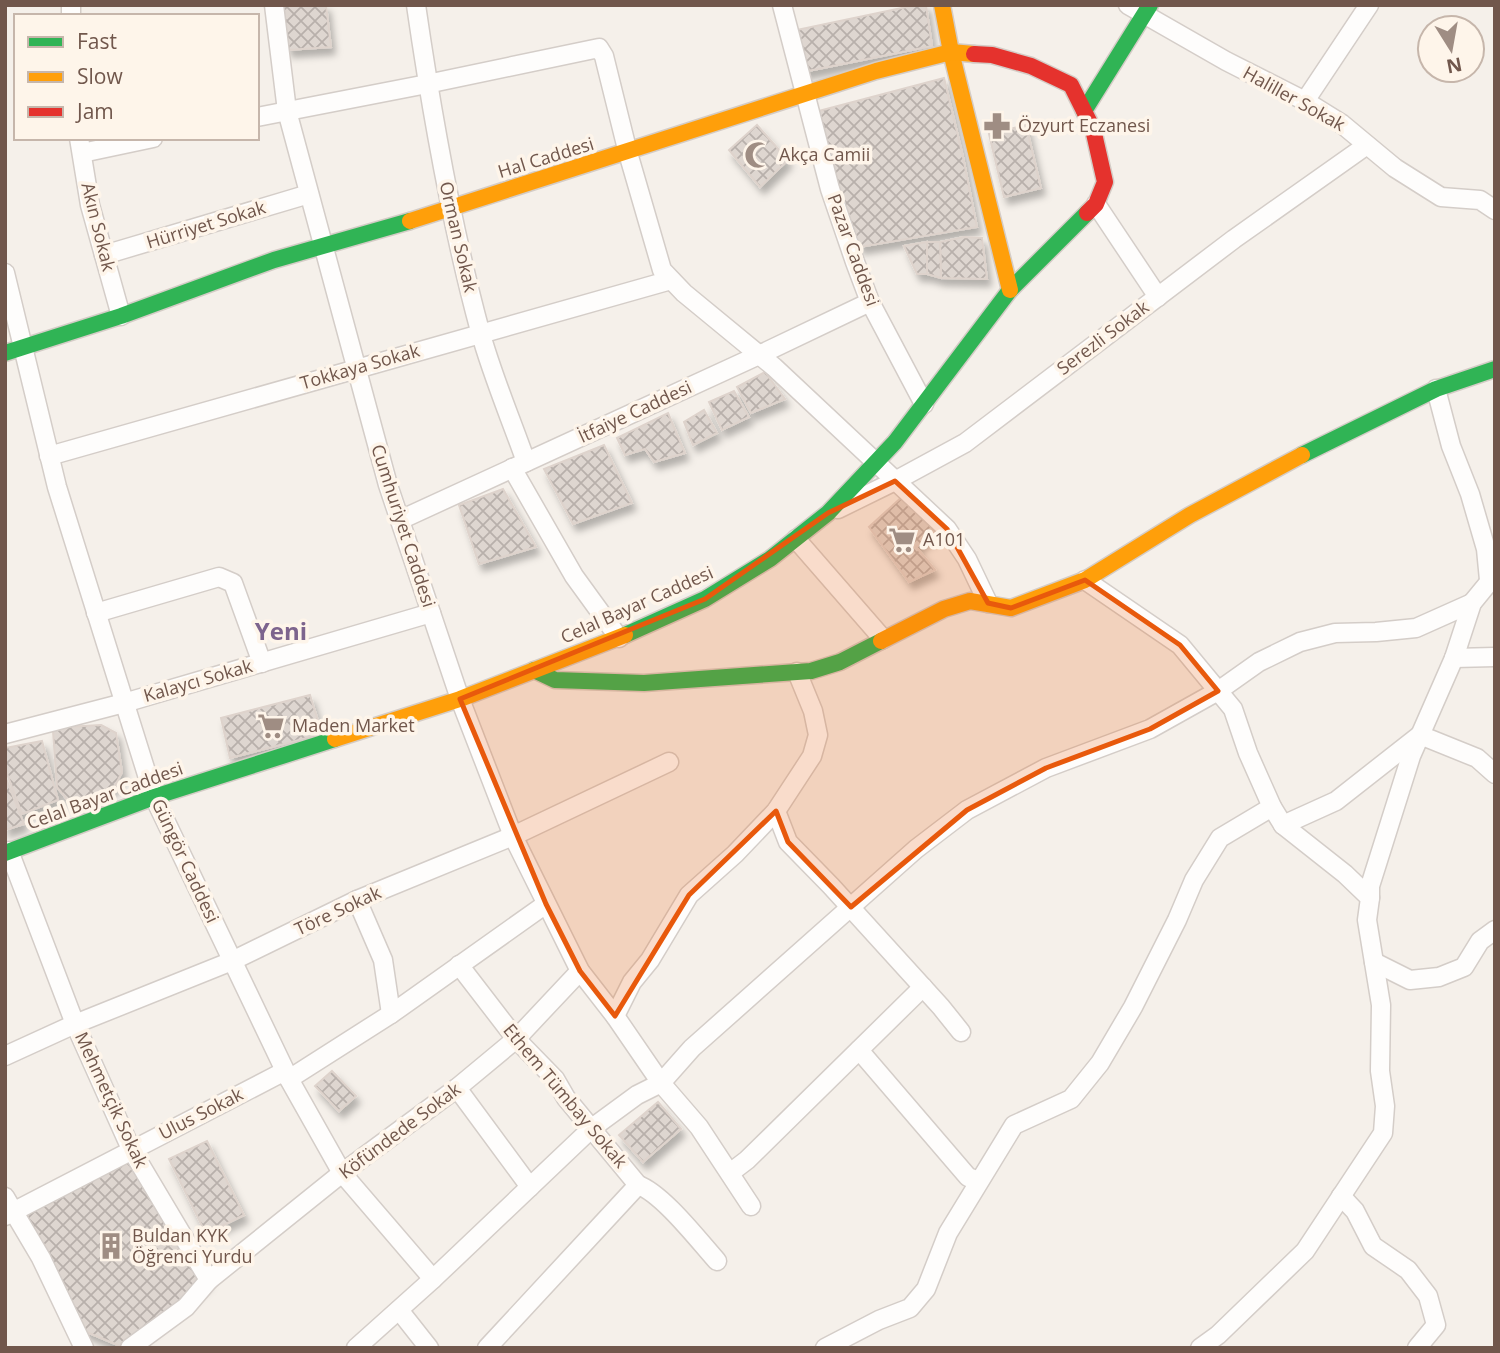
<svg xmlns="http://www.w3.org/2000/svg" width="1500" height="1353" viewBox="0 0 1500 1353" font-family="'Open Sans',sans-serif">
	<defs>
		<pattern id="building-cross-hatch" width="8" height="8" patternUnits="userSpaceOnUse" patternTransform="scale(1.75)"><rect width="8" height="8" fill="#ded6d0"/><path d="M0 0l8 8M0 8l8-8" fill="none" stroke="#b8b0ab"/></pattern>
		<filter id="shadow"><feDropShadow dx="4" dy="7" stdDeviation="3.5" flood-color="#0004"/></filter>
	</defs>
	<rect width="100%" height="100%" fill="#f5f0ea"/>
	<g fill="url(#building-cross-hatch)" stroke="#ded3cc" stroke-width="2" filter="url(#shadow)">
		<polygon points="281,5 326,5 331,47 288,50"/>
		<polygon points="916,5 926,5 932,46 803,72 792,31"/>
		<polygon points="944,78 963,157 977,227 860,247 845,213 815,112"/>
		<polygon points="757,125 788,160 760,187 729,150"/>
		<polygon points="1026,125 1041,188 1004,197 989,134"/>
		<polygon points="964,237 982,238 987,279 941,278 940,242"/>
		<polygon points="927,242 940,242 941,278 927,274"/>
		<polygon points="927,242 927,274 917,274 904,246"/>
		<polygon points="765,372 785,399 751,413 737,387"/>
		<polygon points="734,391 749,417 722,430 709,402"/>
		<polygon points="704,410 717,433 693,445 684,422"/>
		<polygon points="668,413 685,453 654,462 645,449 625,455 617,438"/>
		<polygon points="604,445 632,503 573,524 544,469"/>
		<polygon points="503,489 536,547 479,564 459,505"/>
		<polygon points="903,496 936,532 916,547 935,570 909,582 869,527"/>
		<polygon points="310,695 322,734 230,758 221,718"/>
		<polygon points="101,725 116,733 122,772 115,786 97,796 69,802 57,787 53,731 66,727"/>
		<polygon points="42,741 58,800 22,814 5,768 5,748"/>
		<polygon points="5,776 24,824 5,830"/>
		<polygon points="332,1071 356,1096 339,1111 315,1086"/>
		<polygon points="658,1102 681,1129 643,1162 619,1135"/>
		<polygon points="207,1141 244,1215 206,1234 169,1159"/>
		<polygon points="130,1154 207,1280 125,1348 84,1331 17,1213"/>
	</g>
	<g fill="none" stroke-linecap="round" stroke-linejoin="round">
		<defs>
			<g id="street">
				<polyline points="274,5 287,111 388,485 460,699 513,836 580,971 615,1016 661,1083 699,1127 751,1206"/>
				<path d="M416,5C432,115 451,224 480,331C492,375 511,419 526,462"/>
				<polyline points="782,5 830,189 855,262 870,302 924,404"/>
				<polyline points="1128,5 1226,61 1305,101 1342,124 1395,168 1441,197 1480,200 1495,210"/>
				<polyline points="71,16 71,5"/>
				<polyline points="1305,101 1369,5"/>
				<polyline points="257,117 427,84 599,48 604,56 628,153 662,270 684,293 774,367 947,529 967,559 988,603"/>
				<polyline points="79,138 90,205 121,316"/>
				<polyline points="82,153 153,138"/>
				<polyline points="1096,204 1158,297"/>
				<polyline points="104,255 309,194"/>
				<polyline points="5,273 57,487 154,797 289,1079 342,1173 433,1279"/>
				<polyline points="1436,389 1451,446 1470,494 1486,549 1489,580"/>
				<polyline points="49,456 671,280"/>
				<polyline points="512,468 574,576 619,638"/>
				<polyline points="838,509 895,481 965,443 1234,239 1367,145"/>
				<polyline points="400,520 759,355 870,302"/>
				<polyline points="796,539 883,639"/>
				<polyline points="1085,580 1180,645 1233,709 1248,753 1272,807 1283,825 1345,874 1370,898 1367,920 1381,1005 1380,1071 1385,1106 1383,1133 1305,1251 1218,1335 1200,1348"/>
				<polyline points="96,613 219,577 233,583 262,663"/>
				<polyline points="1454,658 1495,657"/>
				<polyline points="5,734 124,703 431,613"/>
				<polyline points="776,811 788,842 831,886 941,1007 961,1032"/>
				<polyline points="1283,825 1336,801 1420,735 1477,758 1495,774"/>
				<polyline points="9,851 75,1024 131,1149 209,1280 186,1307 130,1348"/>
				<polyline points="1370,898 1370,886 1411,756 1454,658 1472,603 1495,575"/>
				<polyline points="357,900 383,960 391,1014"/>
				<polyline points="1374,962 1410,980 1439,977 1464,967 1480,941 1495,930"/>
				<polyline points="459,965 516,1039 555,1079 566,1098 638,1185 487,1348"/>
				<polyline points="615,1016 632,982 650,960 689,895 735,854 776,811 812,756 818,735 813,711 797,672"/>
				<polyline points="859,1050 968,1177 979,1181"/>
				<polyline points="5,1056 75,1024 232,961 357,900 513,836 669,762"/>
				<polyline points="289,1079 391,1014 546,904"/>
				<polyline points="457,1088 530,1187"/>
				<polyline points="730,1173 747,1160 923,987"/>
				<path d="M638,1185C662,1193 699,1241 717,1261"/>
				<polyline points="1341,1196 1355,1211 1373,1246 1408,1270 1428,1296 1436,1325 1417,1348"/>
				<polyline points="5,1197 41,1258 84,1348"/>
				<polyline points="5,1216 285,1071"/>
				<polyline points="209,1280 342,1173 457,1088 516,1039 580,971"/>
				<polyline points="399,1310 429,1348"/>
				<polyline points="356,1348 433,1279 592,1128 637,1095 661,1083 692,1048 916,849 967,810 1046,768 1150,729 1218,691 1259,662 1300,642 1335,633 1376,632 1416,628 1472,603"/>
				<polyline points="825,1348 879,1320 910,1308 926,1289 948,1233 1014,1125 1071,1099 1100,1063 1133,1007 1177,920 1194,880 1220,838 1272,807"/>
			</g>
			<g id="fast">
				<polyline points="1084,111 1150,5"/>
				<polyline points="5,353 121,316 274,260 410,221"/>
				<polyline points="1302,455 1436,389 1495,369"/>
				<polyline points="625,635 705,599 770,559 828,513 895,442 1010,290 1087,213"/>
				<polyline points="534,670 555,680 644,683 811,671 840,662 881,641"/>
				<polyline points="5,853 154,797 335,739"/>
			</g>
			<g id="slow">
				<polyline points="942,5 951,52 1010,290"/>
				<polyline points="410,221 876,71 951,52 974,54"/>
				<polyline points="881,641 944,609 970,601 1011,608 1085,580 1190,515 1302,455"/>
				<polyline points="335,739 460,699 625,635"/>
			</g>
			<polyline id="jam" points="974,54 992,55 1031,66 1071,85 1093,129 1105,182 1096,204 1087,213"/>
		</defs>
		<use href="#street" stroke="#d4cdc8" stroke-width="21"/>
		<use href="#fast" stroke="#d4ccc6" stroke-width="19"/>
		<use href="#slow" stroke="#d4ccc6" stroke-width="19"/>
		<use href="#jam" stroke="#d4ccc6" stroke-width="19"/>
		<use href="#street" stroke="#fefdfc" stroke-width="18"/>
		<use href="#fast" stroke="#30b455" stroke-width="16"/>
		<use href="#slow" stroke="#ff9f0a" stroke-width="16"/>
		<use href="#jam" stroke="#e5322d" stroke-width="16"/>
	</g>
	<path fill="#e8590c" fill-opacity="0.2" stroke="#e8590c" stroke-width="5" stroke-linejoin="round" d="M895,481L947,529L988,603L1011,608L1085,580L1180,645L1218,691L1150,729L1046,768L967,810L851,907L788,842L776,811L689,895L615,1016L580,971L546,904L460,699L705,599L828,513Z"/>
	<defs>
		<symbol id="pharmacy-bare" viewBox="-9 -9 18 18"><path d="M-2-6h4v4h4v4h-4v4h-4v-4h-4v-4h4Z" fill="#9f8d83" stroke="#fef5ea" stroke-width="2.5" paint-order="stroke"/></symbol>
		<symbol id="mosque-bare" viewBox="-9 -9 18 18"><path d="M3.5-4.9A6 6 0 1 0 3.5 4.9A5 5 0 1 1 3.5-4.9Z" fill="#9f8d83" stroke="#fef5ea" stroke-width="2.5" paint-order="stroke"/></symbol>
		<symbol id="supermarket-bare" viewBox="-9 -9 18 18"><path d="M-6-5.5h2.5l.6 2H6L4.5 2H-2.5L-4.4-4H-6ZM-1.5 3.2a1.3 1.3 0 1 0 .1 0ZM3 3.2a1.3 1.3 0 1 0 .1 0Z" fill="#9f8d83" stroke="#fef5ea" stroke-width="2.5" paint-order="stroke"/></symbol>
		<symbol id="building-bare" viewBox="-9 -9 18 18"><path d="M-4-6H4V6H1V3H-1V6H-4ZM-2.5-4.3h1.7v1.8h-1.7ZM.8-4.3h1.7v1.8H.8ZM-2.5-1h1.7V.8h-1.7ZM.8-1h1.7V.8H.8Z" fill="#9f8d83" stroke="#fef5ea" stroke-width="2.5" paint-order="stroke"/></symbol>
	</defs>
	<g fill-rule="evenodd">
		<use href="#pharmacy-bare" x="978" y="107" width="38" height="38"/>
		<use href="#mosque-bare" x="739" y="136" width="38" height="38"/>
		<use href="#supermarket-bare" x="883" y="521" width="38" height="38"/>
		<use href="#supermarket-bare" x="252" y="707" width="38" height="38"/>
		<use href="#building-bare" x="92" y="1227" width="38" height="38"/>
	</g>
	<g text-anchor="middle" stroke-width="7" stroke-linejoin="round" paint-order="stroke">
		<g font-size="18" fill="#71574c" stroke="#fef5ea">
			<text transform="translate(1294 99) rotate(29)" y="6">Haliller Sokak</text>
			<text transform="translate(546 158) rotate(-17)" y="6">Hal Caddesi</text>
			<text transform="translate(206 225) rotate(-17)" y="6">Hürriyet Sokak</text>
			<text transform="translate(98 227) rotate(76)" y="6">Akın Sokak</text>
			<text transform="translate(458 237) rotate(77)" y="6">Orman Sokak</text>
			<text transform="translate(853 250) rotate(70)" y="6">Pazar Caddesi</text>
			<text transform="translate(1103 338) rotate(-37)" y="6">Serezli Sokak</text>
			<text transform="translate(360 367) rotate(-16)" y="6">Tokkaya Sokak</text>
			<text transform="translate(635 412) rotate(-25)" y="6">İtfaiye Caddesi</text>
			<text transform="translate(403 526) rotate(72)" y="6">Cumhuriyet Caddesi</text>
			<text transform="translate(637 605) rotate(-24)" y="6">Celal Bayar Caddesi</text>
			<text transform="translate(198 681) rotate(-16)" y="6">Kalaycı Sokak</text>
			<text transform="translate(105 796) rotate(-20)" y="6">Celal Bayar Caddesi</text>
			<text transform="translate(185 861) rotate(65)" y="6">Güngör Caddesi</text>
			<text transform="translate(338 911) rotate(-25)" y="6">Töre Sokak</text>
			<text transform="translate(565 1096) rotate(50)" y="6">Ethem Tümbay Sokak</text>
			<text transform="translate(111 1100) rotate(65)" y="6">Mehmetçik Sokak</text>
			<text transform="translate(201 1114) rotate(-27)" y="6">Ulus Sokak</text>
			<text transform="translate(400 1131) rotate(-37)" y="6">Köfündede Sokak</text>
		</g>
		<g font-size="18" fill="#71574c" stroke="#fef5ea" text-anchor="start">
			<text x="1018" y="132">Özyurt Eczanesi</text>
			<text x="779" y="161">Akça Camii</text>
			<text x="923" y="546">A101</text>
			<text x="292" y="732">Maden Market</text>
			<text x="132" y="1242">Buldan KYK<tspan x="132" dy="21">Öğrenci Yurdu</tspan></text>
		</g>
		<g font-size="24" font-weight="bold" fill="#7d648d" stroke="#fef5ea">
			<text x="281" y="640">Yeni</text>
		</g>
	</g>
	<rect width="1500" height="1353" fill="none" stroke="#71574c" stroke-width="14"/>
	<rect x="14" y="14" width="245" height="126" fill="#fef5ea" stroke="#c6b6ab" stroke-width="2"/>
	<rect x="28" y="37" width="35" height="10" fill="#30b455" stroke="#c6b6ab" stroke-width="2"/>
	<text x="77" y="49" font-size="21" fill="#71574c">Fast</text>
	<rect x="28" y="72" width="35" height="10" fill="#ff9f0a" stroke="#c6b6ab" stroke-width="2"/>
	<text x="77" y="84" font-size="21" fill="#71574c">Slow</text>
	<rect x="28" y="107" width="35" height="10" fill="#e5322d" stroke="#c6b6ab" stroke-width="2"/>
	<text x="77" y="119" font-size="21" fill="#71574c">Jam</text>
	<g transform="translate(1451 49) rotate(169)"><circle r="33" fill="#fef5ea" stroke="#c6b6ab" stroke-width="2"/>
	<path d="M0-5L12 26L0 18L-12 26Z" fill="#9f8d83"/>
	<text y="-10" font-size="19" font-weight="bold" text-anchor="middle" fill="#71574c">N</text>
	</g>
</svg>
